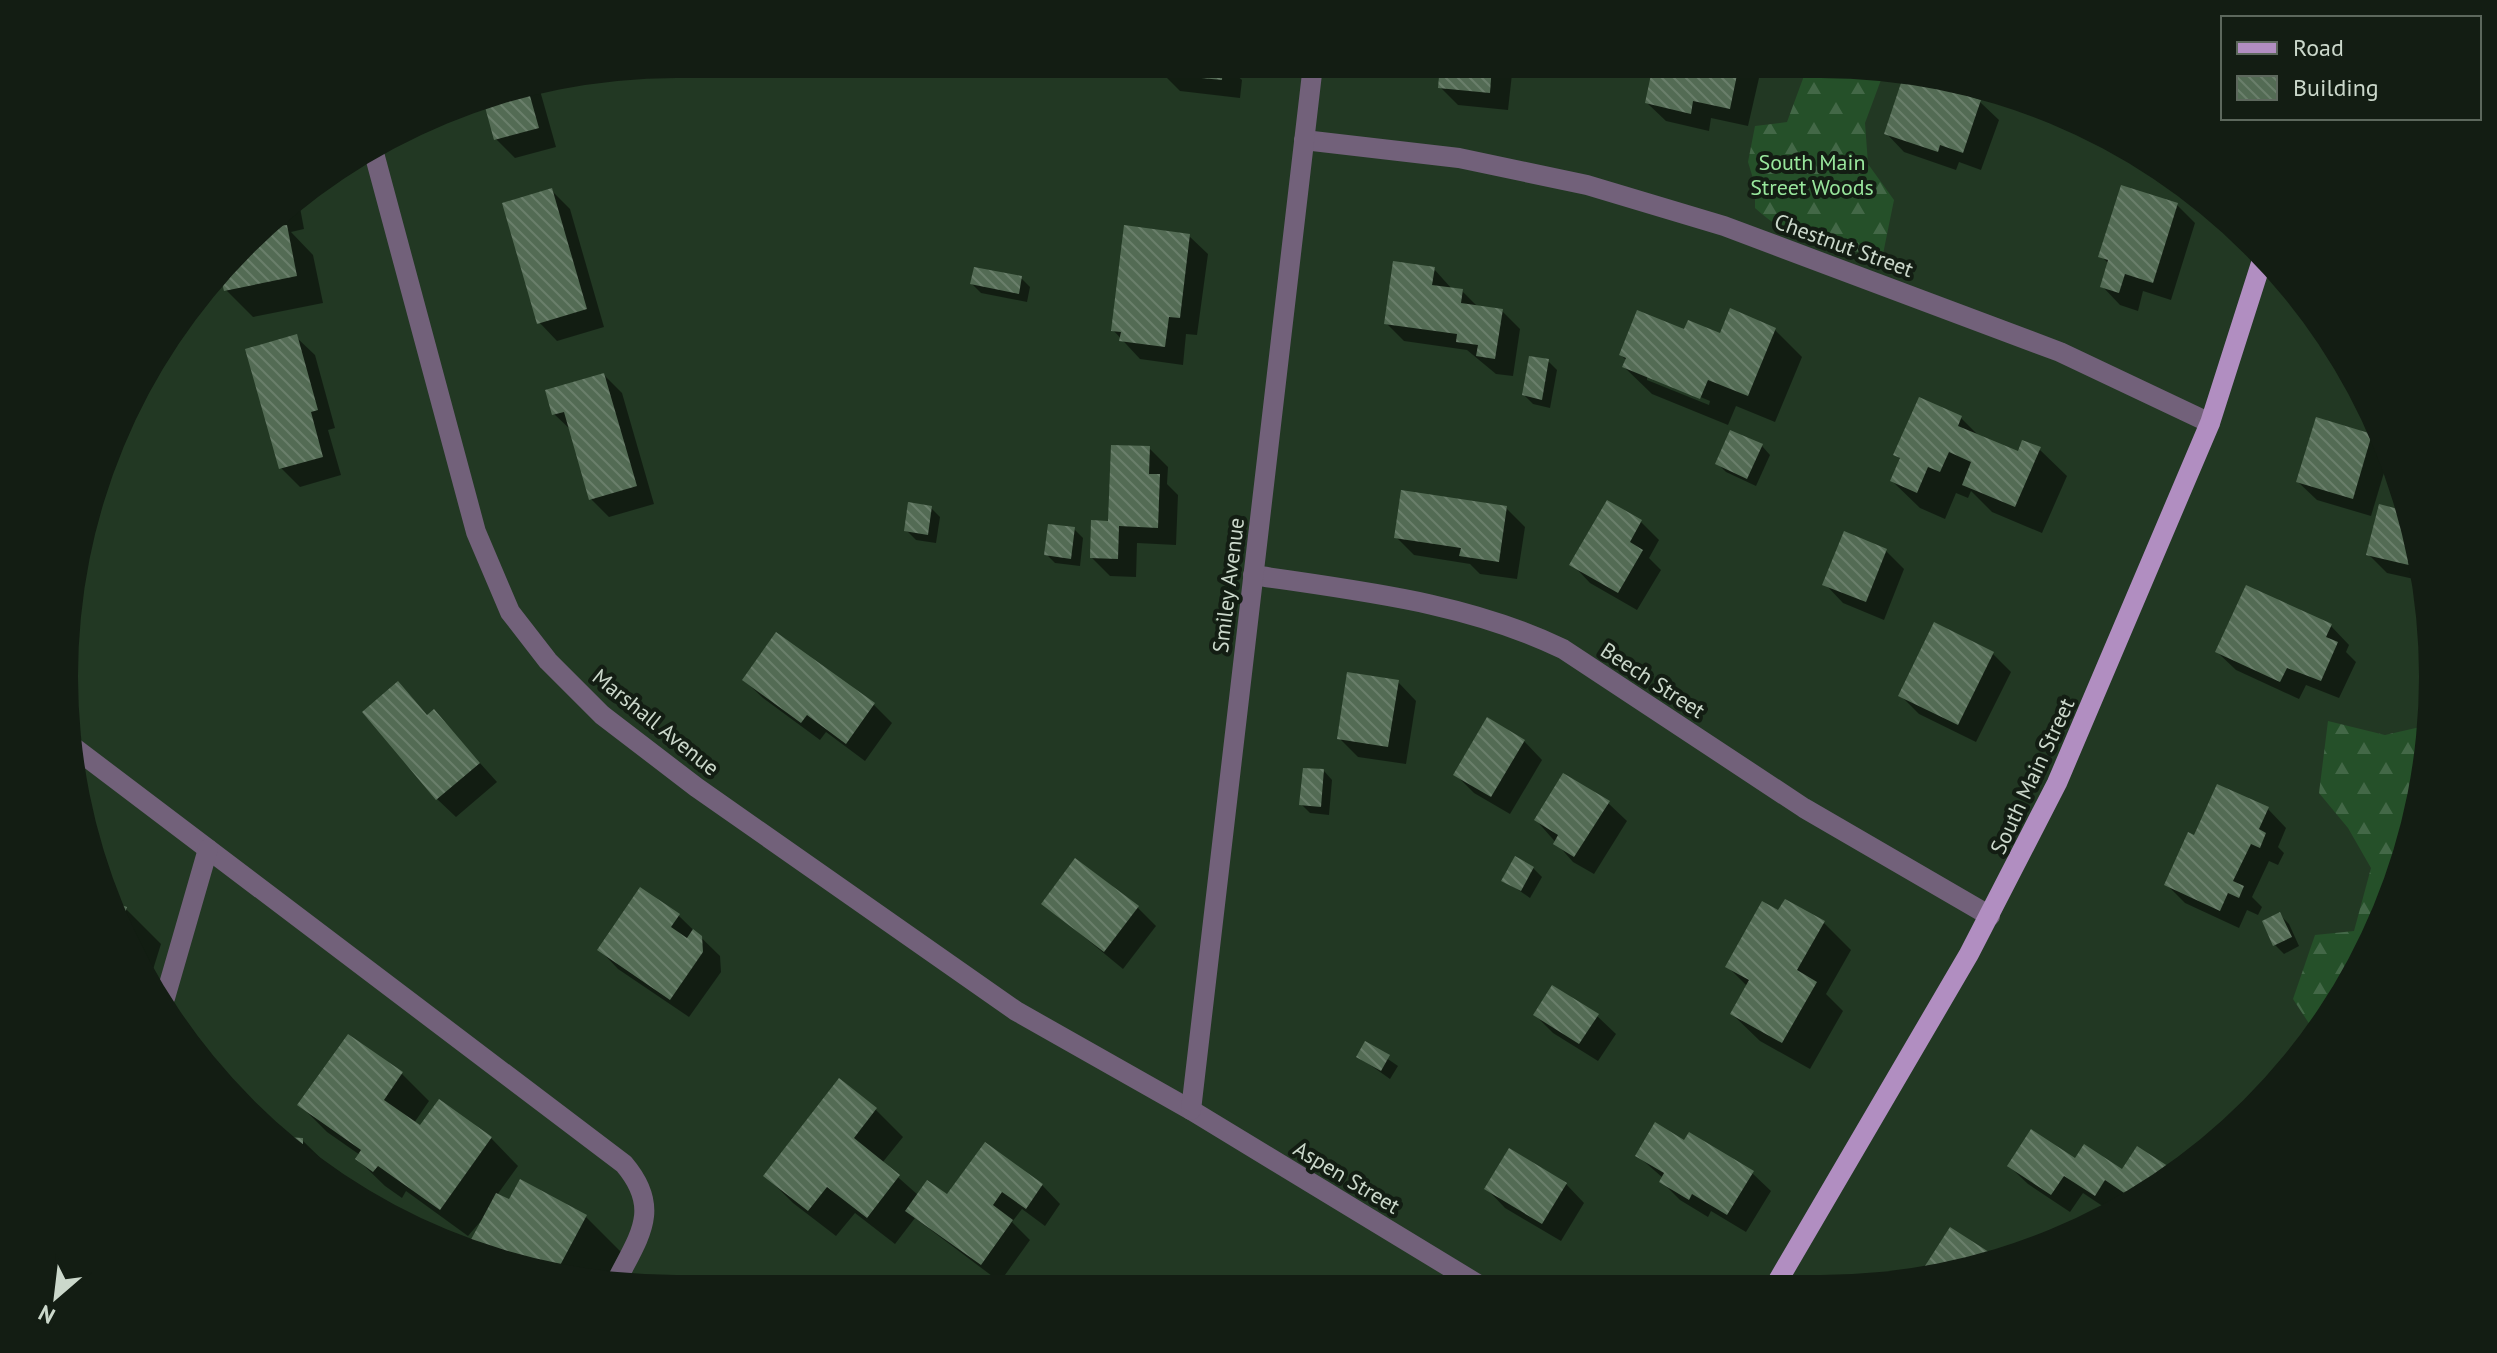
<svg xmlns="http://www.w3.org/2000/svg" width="2497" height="1353" viewBox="0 0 2497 1353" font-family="'PT Sans',sans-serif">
	<defs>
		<pattern id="forest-firs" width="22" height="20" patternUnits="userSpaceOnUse" patternTransform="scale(2)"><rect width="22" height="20" fill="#255029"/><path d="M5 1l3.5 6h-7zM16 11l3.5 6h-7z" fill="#436847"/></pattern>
		<pattern id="building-back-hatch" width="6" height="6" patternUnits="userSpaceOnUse" patternTransform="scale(2)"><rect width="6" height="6" fill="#536b54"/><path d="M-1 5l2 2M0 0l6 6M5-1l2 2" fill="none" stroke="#6a7f6b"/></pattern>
	</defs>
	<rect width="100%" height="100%" fill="#223823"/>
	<g fill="url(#forest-firs)">
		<path d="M1808,65L1885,69L1865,123L1868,164L1894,200L1883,254C1831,250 1795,244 1755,208V185L1748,162L1755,126L1787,122Z"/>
		<path d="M2328,721L2385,735L2429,725C2426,805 2392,913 2351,982C2341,999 2326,1015 2314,1031L2293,999L2315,935L2354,931L2371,868L2348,828L2319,793Z"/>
	</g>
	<g fill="#0007" fill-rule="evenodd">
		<polygon points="1163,65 1236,65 1235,74 1242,80 1240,98 1180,91 1162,73"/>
		<polygon points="1442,65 1513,65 1508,110 1458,105 1440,87"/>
		<polygon points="1655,65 1745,65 1759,78 1748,126 1711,118 1709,131 1666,121 1647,103"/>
		<polygon points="539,87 556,147 515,158 496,139 487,106 478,97"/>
		<polygon points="1980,102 1999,120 1981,170 1959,162 1956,170 1904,152 1886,133"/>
		<polygon points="551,190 570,209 604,327 557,341 539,322"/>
		<polygon points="298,197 304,229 291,232 313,255 323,303 253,317 226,290 223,277"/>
		<polygon points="2177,205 2195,223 2171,300 2143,291 2138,311 2120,305 2102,286 2109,264 2101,256"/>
		<polygon points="1189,236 1208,254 1197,335 1186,334 1183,365 1140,359 1113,330"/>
		<polygon points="1434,269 1452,289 1462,291 1479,308 1502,311 1520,329 1513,376 1496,374 1467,350 1404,341 1386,323"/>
		<polygon points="1021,278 1030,287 1027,302 981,293 972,284"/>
		<path d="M1775,330L1802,357L1775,422L1736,406L1728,425L1652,394L1624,367L1627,361L1621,355L1686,332L1721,336ZM1647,375L1710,401L1709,405L1647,380Z"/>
		<polygon points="296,337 315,355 335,428 328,430 341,475 300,487 281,468"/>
		<polygon points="1548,361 1557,370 1550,408 1533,404 1524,395"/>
		<polygon points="604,375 622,393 654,504 609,517 591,499 572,431 554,414"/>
		<polygon points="1961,418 1981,438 2019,454 2039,449 2067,476 2042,533 1992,512 1971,491 1968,498 1956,493 1945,519 1920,508 1892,481 1901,460 1896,455"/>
		<polygon points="2371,436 2389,456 2371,516 2317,500 2298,482"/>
		<polygon points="1762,446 1770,455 1756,486 1726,472 1717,463"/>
		<polygon points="1149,448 1168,467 1167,484 1178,495 1176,545 1137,543 1136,577 1110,576 1092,558"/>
		<polygon points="2381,506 2411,514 2423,581 2387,573 2368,554"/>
		<polygon points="931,508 940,517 936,543 916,540 907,531"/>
		<polygon points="1506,508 1525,527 1517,579 1480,574 1470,564 1414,555 1396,537"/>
		<polygon points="1641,522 1659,540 1649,558 1661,570 1637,610 1590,583 1572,564"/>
		<polygon points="1074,529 1083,538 1080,566 1055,563 1046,554"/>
		<polygon points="1886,551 1904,569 1884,620 1843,603 1825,584"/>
		<polygon points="2331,626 2349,645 2346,652 2356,662 2339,698 2306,685 2299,699 2236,670 2217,652"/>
		<polygon points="777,635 874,705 892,723 865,761 826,732 820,740 763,698 744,680"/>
		<polygon points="1993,654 2011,672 1976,742 1919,714 1900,695"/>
		<polygon points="1398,682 1416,701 1406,764 1358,757 1339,738"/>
		<polygon points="398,684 428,717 434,712 497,782 456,817 437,799"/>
		<polygon points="1524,741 1542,760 1510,814 1474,793 1456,775"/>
		<polygon points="1324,771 1332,780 1329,815 1310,813 1301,804"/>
		<polygon points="1608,803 1627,821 1594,874 1573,862 1536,820"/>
		<polygon points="2268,809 2286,828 2278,847 2284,853 2278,865 2269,861 2252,897 2262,907 2258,915 2247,910 2239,928 2185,903 2166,884 2195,837"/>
		<polygon points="1533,868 1542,877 1530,898 1504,880"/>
		<polygon points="641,890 679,916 720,956 721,972 689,1017 618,969 600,950"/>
		<polygon points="1043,903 1137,907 1156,926 1123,969"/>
		<polygon points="109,904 125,908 161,944 151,976"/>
		<polygon points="1779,913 1824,923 1851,950 1826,994 1843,1011 1810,1069 1760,1041 1732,1014 1748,987 1728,967"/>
		<polygon points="2280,915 2289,924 2299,946 2284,954 2275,945"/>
		<polygon points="1535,1015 1597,1016 1616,1034 1598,1061 1553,1033"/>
		<polygon points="349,1037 402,1074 429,1101 414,1123 421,1128 491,1138 518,1166 497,1195 509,1202 586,1217 621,1252 604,1282 518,1268 469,1248 487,1214 468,1236 406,1191 402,1198 385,1186 357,1159 360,1155 327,1132 300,1105"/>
		<polygon points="1366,1044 1398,1066 1390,1079 1359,1057"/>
		<polygon points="875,1109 903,1137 882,1163 918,1195 948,1197 1042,1185 1060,1204 1045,1226 1022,1209 1012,1222 1030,1240 1000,1282 915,1218 895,1244 855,1213 836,1236 793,1203 766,1176"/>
		<polygon points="287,1139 302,1140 338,1175 337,1180"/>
		<polygon points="1685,1143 1752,1173 1771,1191 1746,1232 1711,1211 1708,1217 1680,1200 1661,1181 1663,1178 1638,1156"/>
		<polygon points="2138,1148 2175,1174 2160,1186 2130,1201 2124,1197 2110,1211 2083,1193 2070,1212 2028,1184 2009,1166 2075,1161 2123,1171"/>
		<polygon points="1566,1184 1584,1203 1561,1241 1505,1208 1487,1189"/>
		<polygon points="1950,1230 1996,1261 1919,1279"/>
	</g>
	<g fill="url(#building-back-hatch)">
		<polygon points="1160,65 1223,65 1222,80 1160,74"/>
		<polygon points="1440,65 1492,65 1490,93 1438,88"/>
		<polygon points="1653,65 1739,65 1730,109 1693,101 1691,114 1645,103"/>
		<polygon points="1904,74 1981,100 1963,153 1940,145 1938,152 1884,134"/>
		<polygon points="528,89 539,128 494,140 482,96"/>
		<polygon points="2121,185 2178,203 2153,283 2125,274 2119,293 2100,287 2108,260 2098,257"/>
		<polygon points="552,188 587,309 537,324 502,203"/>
		<polygon points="287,225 297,276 224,291 221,279 270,227"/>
		<polygon points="1124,225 1190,234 1180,318 1169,317 1165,347 1119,341 1121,332 1111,331"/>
		<polygon points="1393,261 1435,267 1432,285 1463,289 1461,303 1503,309 1495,359 1476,356 1478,345 1456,342 1457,334 1384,324"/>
		<polygon points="974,267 1022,276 1019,294 970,284"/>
		<polygon points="1730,308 1776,328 1748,396 1708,380 1700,399 1622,367 1626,358 1619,355 1637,310 1684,329 1688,320 1720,333"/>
		<polygon points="297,334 318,410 311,412 323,457 279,469 245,349"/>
		<polygon points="1529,356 1549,359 1542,400 1522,395"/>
		<polygon points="604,373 637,486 589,500 564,412 552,415 545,390"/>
		<polygon points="1919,397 1962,416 1958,426 2018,451 2022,440 2041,447 2015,507 1962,485 1971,462 1949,452 1940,472 1928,467 1917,493 1890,481 1900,458 1893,455"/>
		<polygon points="2316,417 2372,434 2353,499 2296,482"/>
		<polygon points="1730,430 1763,444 1747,479 1715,464"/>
		<polygon points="1111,445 1150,446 1149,474 1160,474 1158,528 1119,526 1118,559 1090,558 1091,520 1108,521"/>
		<polygon points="1401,490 1507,506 1499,562 1459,556 1461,548 1394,538"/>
		<polygon points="1607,500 1642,520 1630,542 1643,550 1618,593 1569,565"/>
		<polygon points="908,502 932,506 928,535 904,531"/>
		<polygon points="2379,504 2410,512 2417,548 2413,566 2366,555"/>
		<polygon points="1048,524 1075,527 1071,559 1044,555"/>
		<polygon points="1844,531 1887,549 1866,602 1822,585"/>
		<polygon points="2246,585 2332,624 2326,637 2338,642 2321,681 2287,668 2280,682 2215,652"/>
		<polygon points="1934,622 1994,652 1958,725 1898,696"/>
		<polygon points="776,632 875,703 846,744 807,715 801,723 742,680"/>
		<polygon points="1347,672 1399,680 1388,747 1337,739"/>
		<polygon points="398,681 427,715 434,709 480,763 436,800 362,712"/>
		<polygon points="1487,717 1525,740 1491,797 1453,775"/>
		<polygon points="1303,768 1324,769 1321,807 1299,805"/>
		<polygon points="1563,773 1610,801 1574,857 1553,844 1558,835 1534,820"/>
		<polygon points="2217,784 2269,807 2259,829 2266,833 2260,848 2251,844 2233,881 2244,886 2239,898 2228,893 2220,911 2164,885 2188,832 2194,835"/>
		<polygon points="1515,856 1534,867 1521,891 1501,881"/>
		<polygon points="1075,858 1139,906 1104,952 1041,904"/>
		<polygon points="640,887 680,914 671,927 687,938 693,929 702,936 703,952 670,1000 597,950"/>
		<polygon points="1785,899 1825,921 1797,970 1817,982 1782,1043 1730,1014 1749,980 1725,967 1762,901 1778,910"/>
		<polygon points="108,901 127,907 121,927 111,911"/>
		<polygon points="2280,912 2292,937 2273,946 2262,921"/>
		<polygon points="1552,985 1599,1014 1579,1044 1533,1015"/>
		<polygon points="348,1034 403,1072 384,1100 420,1125 439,1099 492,1137 440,1210 378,1166 373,1172 355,1159 361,1150 297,1105"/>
		<polygon points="1365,1041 1390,1055 1381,1071 1356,1057"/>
		<polygon points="839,1078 877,1108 854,1138 900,1175 867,1218 827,1187 808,1211 763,1176"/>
		<polygon points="1655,1122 1684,1140 1689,1132 1754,1171 1727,1215 1692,1194 1689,1200 1659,1182 1664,1173 1635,1156"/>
		<polygon points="2031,1129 2075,1158 2084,1144 2122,1169 2137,1146 2177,1172 2160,1186 2133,1199 2105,1180 2095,1196 2064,1176 2051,1195 2007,1166"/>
		<polygon points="285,1137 303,1138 303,1151 298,1148"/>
		<polygon points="985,1142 1043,1184 1026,1209 1002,1192 993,1205 1013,1220 981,1265 905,1211 927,1180 947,1194"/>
		<polygon points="1509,1148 1567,1183 1542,1224 1484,1189"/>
		<polygon points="520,1179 587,1215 556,1273 525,1256 518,1268 467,1247 496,1193 509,1199"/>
		<polygon points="1950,1227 1992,1254 1986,1264 1916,1280"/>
	</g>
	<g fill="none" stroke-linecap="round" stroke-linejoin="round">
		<g stroke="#72617a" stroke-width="20">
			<polyline points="1304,140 1459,158 1587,185 1724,226 2060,352 2210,423"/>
			<polyline points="374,153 476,532 510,612 548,661 602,715 696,787 1016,1011 1191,1110 1479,1285"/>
			<path d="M1253,575C1359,591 1466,602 1563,649L1804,808L1990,916"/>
			<path d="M72,746L624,1164C663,1210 638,1237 615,1284"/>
			<polyline points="165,998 208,849"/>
			<polyline points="1191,1110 1313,65"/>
		</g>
		<polyline stroke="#b18ec1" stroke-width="20" points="1776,1284 1969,954 2057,783 2210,423 2263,257"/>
	</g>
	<g text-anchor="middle" stroke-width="8" stroke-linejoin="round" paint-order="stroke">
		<g font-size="22" fill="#98e69c" stroke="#131d13">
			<text x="1812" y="170">South Main<tspan x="1812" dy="25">Street Woods</tspan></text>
		</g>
		<g font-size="22" fill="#cbd8cb" stroke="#131d13">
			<text transform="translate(1844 245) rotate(20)" y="8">Chestnut Street</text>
			<text transform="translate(1228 585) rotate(-83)" y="8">Smiley Avenue</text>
			<text transform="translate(1653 680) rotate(33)" y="8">Beech Street</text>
			<text transform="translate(656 722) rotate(39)" y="8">Marshall Avenue</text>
			<text transform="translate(2032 776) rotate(-65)" y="8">South Main Street</text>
			<text transform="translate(1347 1177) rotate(31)" y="8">Aspen Street</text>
		</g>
	</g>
	<path d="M0 0H2497V1353H0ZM676 78H1821A598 598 0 0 1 2419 676V677A598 598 0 0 1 1821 1275H676A598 598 0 0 1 78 677V676A598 598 0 0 1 676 78Z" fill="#131d13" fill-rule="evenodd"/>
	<rect x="2221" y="16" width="260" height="104" fill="#131d13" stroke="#5d685d" stroke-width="2"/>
	<rect x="2237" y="42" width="40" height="12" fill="#b18ec1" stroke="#5d685d" stroke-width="2"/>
	<text x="2293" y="56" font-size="24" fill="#cbd8cb">Road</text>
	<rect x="2237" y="76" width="40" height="24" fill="url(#building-back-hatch)" stroke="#5d685d" stroke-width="2"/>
	<text x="2293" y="96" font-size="24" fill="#cbd8cb">Building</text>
	<g transform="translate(56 1297) rotate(208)" stroke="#131d13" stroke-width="6" paint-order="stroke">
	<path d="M0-6L14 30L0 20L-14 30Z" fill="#cbd8cb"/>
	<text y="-12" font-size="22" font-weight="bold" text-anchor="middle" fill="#cbd8cb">N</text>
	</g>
</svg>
